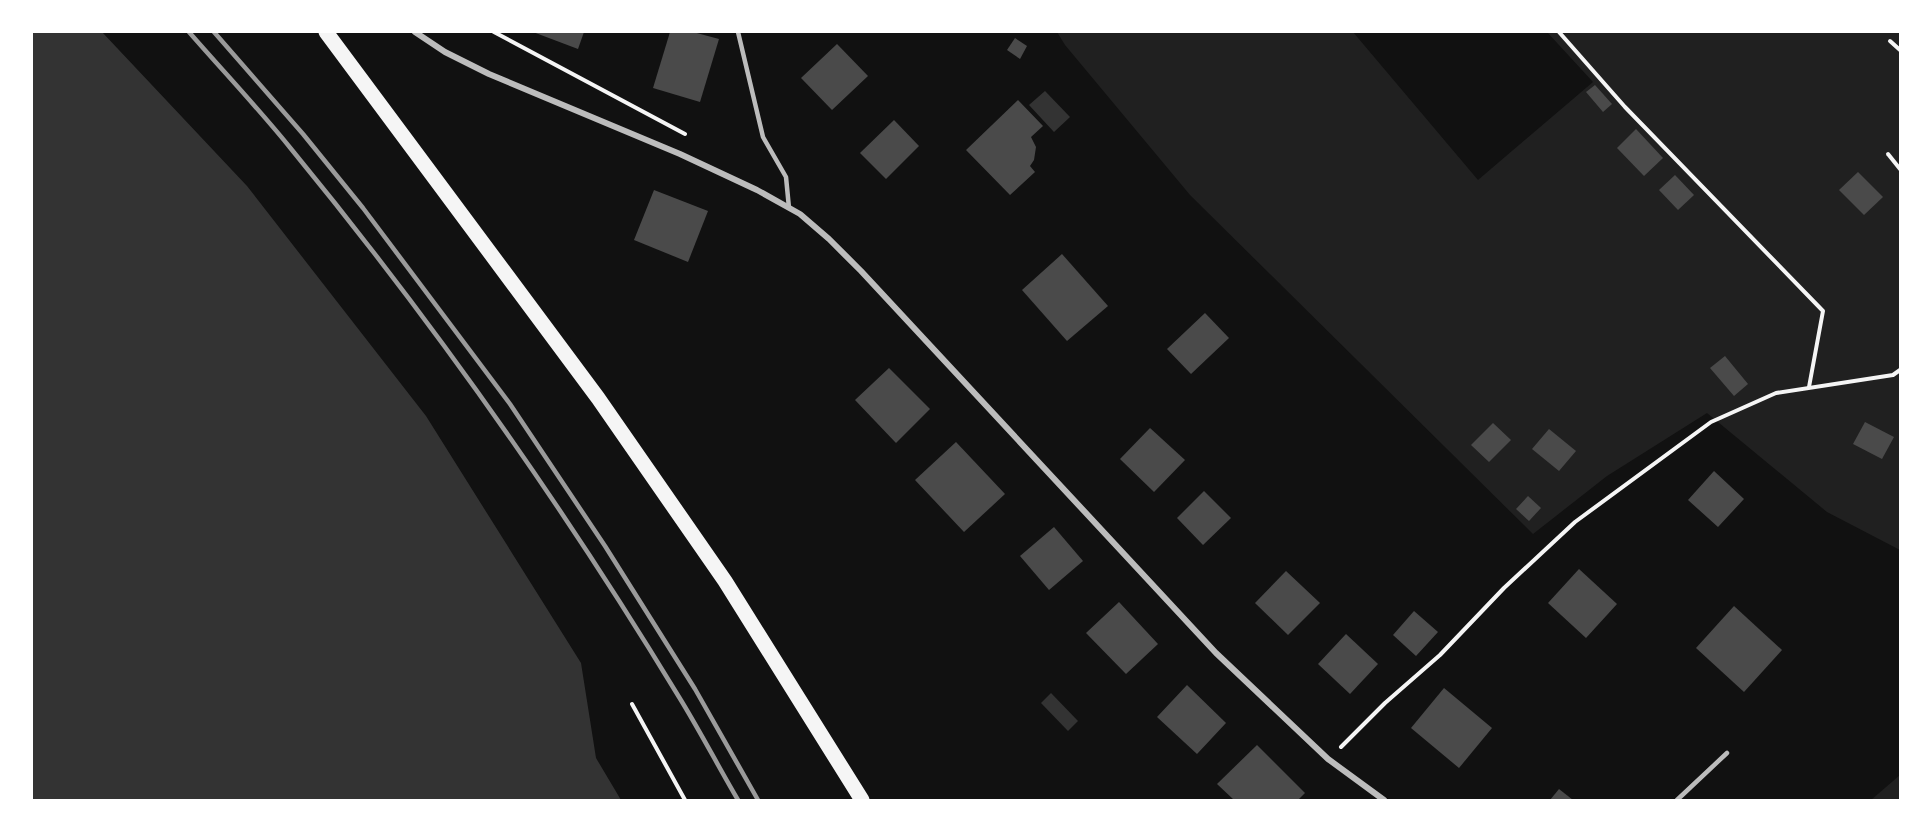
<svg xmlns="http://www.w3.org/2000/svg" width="1932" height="832" viewBox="0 0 1932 832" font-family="'DejaVu Sans',sans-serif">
	<rect width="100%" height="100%" fill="#111"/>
	<g fill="#202020">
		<polygon points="1057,32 1353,32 1478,180 1593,82 1547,32 1900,32 1900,550 1827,512 1707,413 1607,476 1533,534 1190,195 1065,45"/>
		<polygon points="1900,775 1900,800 1871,800"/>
	</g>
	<g fill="#333">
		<polygon points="32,32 102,32 247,186 426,416 581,663 596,758 621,800 32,800"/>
		<polygon points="1045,91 1070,117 1054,132 1029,105"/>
		<polygon points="1051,693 1078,721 1068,731 1041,703"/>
	</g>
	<g fill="#4a4a4a">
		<polygon points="533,32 584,32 578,49"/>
		<polygon points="670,32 693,32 719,39 700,102 653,88"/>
		<polygon points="1015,38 1027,46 1020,59 1007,50"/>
		<polygon points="837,44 868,76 832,110 801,78"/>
		<polygon points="1595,85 1612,104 1603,112 1586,92"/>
		<polygon points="1018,100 1043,126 1031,137 1036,147 1034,160 1030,166 1035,172 1010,195 966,150"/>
		<polygon points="894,120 919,146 886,179 860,153"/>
		<polygon points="1636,129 1663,158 1644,176 1617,148"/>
		<polygon points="1858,172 1883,197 1864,215 1839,190"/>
		<polygon points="1675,175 1694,195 1678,210 1659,190"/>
		<polygon points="654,190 708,211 688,262 634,240"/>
		<polygon points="1062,254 1108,306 1067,341 1022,290"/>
		<polygon points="1205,313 1229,338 1191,374 1167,349"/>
		<polygon points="1725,356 1748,384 1734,396 1710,368"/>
		<polygon points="889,368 930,409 896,443 855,400"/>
		<polygon points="1865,422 1894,437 1882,459 1853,444"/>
		<polygon points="1493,423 1511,440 1489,462 1471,445"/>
		<polygon points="1150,428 1185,460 1154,492 1120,459"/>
		<polygon points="1549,429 1576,451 1559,471 1532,449"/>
		<polygon points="956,442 1005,494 964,532 915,480"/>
		<polygon points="1714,471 1744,499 1718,527 1688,500"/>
		<polygon points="1204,491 1231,518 1203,545 1177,518"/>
		<polygon points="1528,496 1541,508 1529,521 1516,509"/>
		<polygon points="1054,527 1083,561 1049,590 1020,556"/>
		<polygon points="1579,569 1617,604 1586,638 1548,603"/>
		<polygon points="1286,571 1320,603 1288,635 1255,603"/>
		<polygon points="1119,602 1158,644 1126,674 1086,633"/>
		<polygon points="1734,606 1782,650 1744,692 1696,648"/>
		<polygon points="1414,611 1438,632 1416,656 1393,635"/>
		<polygon points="1346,634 1378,664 1350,694 1318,664"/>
		<polygon points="1187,685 1226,723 1197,754 1157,717"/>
		<polygon points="1444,688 1492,728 1459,768 1411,728"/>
		<polygon points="1257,745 1305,793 1298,800 1234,800 1217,784"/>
		<polygon points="1559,789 1573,800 1550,800"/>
	</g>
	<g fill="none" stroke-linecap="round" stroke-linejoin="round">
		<g stroke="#f5f5f5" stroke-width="4">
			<polyline points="494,32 685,134"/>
			<polyline points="1559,32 1625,107 1823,311 1809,387"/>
			<polyline points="1890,41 1900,50"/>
			<polyline points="1888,154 1900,169"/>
			<polyline points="632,704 685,800"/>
			<polyline points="1341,747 1385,703 1440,655 1504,588 1575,522 1711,422 1776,393 1893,375 1900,370"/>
		</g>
		<g stroke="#bcbcbc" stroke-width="4.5">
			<polyline points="738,32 763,137 786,177 789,208"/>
			<polyline points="1677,800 1727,753"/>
		</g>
		<polyline stroke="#bcbcbc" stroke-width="6" points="415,32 445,52 489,74 680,154 757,190 800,214 829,239 861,271 1216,653 1328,759 1384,800"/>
		<polyline stroke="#f5f5f5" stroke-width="15" points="326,32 598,398 725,581 862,800"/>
		<g stroke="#9a9a9a" stroke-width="4.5">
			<path d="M189,32C223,71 259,109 292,150C434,323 563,506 679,697C700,731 718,766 738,800"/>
			<polyline points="214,32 303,134 363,208 510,404 605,546 695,689 758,800"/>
		</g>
	</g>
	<rect width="1932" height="832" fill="none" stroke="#ffffff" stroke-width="66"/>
</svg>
